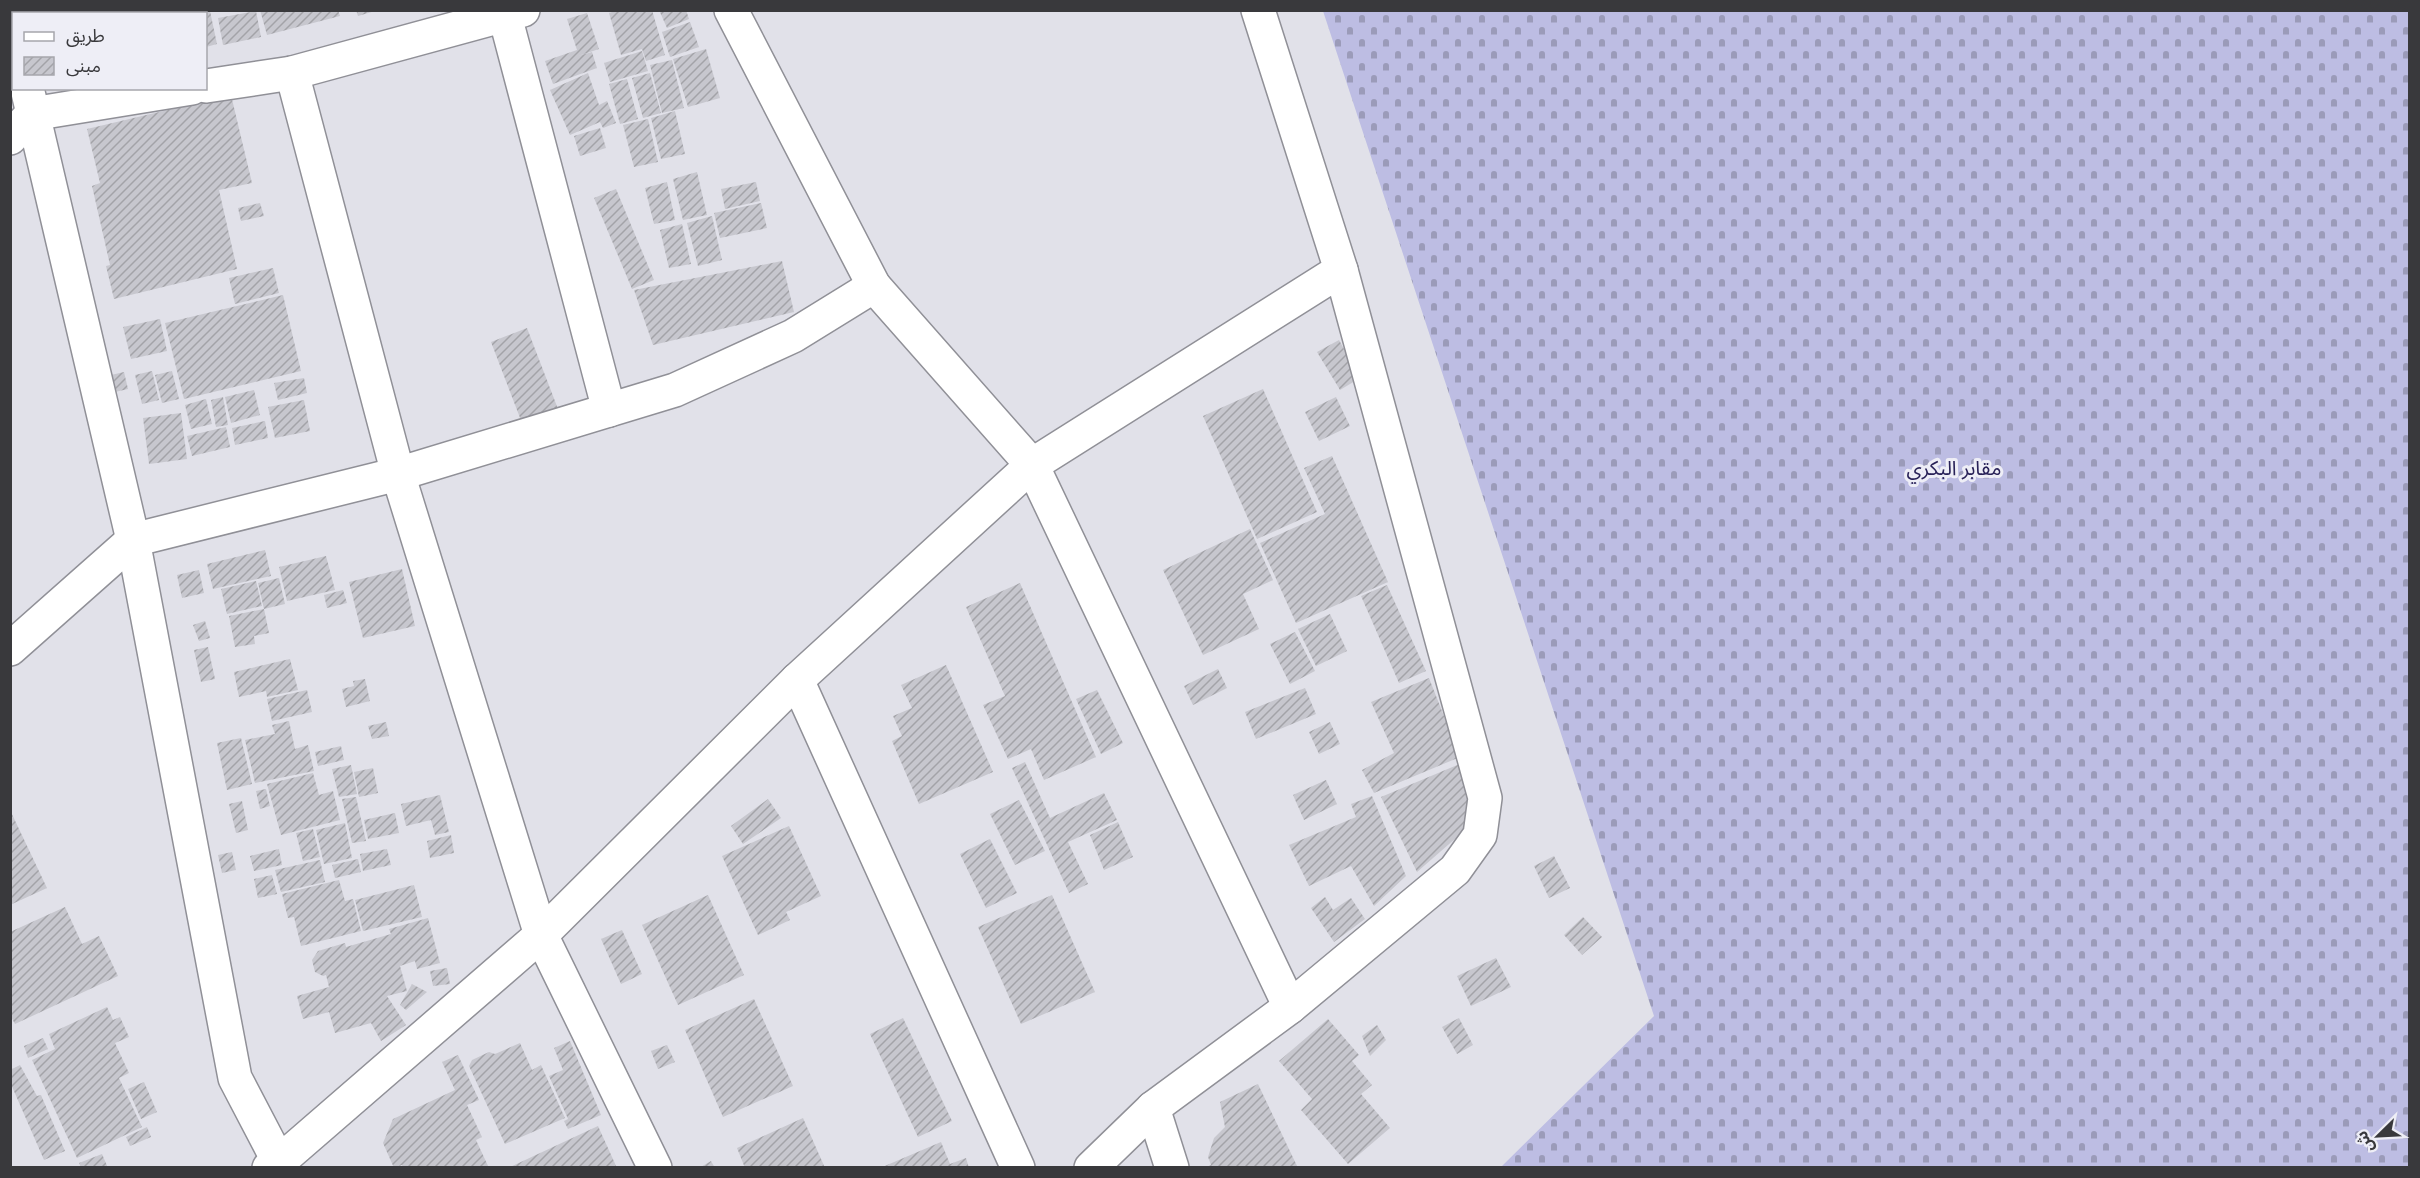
<svg xmlns="http://www.w3.org/2000/svg" width="2420" height="1178" viewBox="0 0 2420 1178" font-family="'PT Sans','Noto Sans Arabic',sans-serif">
	<defs>
		<pattern id="cemetery-stones" width="16" height="16" patternUnits="userSpaceOnUse" patternTransform="scale(1.5)"><rect width="16" height="16" fill="#bdbde3"/><path d="M2 7V4a2 2 0 0 1 4 0v3zM10 15v-3a2 2 0 0 1 4 0v3z" fill="#9b9bb9"/></pattern>
		<pattern id="building-hatch" width="6" height="6" patternUnits="userSpaceOnUse" patternTransform="scale(1.5)"><rect width="6" height="6" fill="#c7c7ce"/><path d="M-1 1l2-2M0 6l6-6M5 7l2-2" fill="none" stroke="#a3a3a8"/></pattern>
	</defs>
	<rect width="100%" height="100%" fill="#e1e1e9"/>
	<polygon fill="url(#cemetery-stones)" points="1323,11 2409,11 2409,1167 1501,1167 1654,1016"/>
	<g fill="url(#building-hatch)">
		<polygon points="96,10 170,10 171,14 96,14"/>
		<polygon points="260,10 338,10 340,16 267,35"/>
		<polygon points="356,10 375,10 375,11 358,16"/>
		<polygon points="618,10 652,10 665,55 646,61 642,49 621,55 609,13"/>
		<polygon points="659,10 686,10 689,19 667,28"/>
		<polygon points="210,11 217,44 206,47 206,12"/>
		<polygon points="256,11 261,37 223,45 218,18"/>
		<polygon points="587,13 599,49 578,56 592,52 597,68 553,84 545,61 577,50 567,19"/>
		<polygon points="690,22 699,47 670,57 662,32"/>
		<polygon points="706,49 720,98 688,107 673,59"/>
		<polygon points="642,51 648,71 610,82 604,63"/>
		<polygon points="672,60 684,108 662,113 650,65"/>
		<polygon points="588,73 599,105 607,101 616,123 603,128 600,122 570,135 550,90"/>
		<polygon points="650,73 661,113 643,118 632,78"/>
		<polygon points="627,79 638,119 620,124 609,84"/>
		<polygon points="231,95 252,183 219,190 237,269 114,299 106,266 110,265 92,186 100,183 87,129"/>
		<polygon points="675,111 685,154 661,159 651,118"/>
		<polygon points="648,119 658,162 634,167 623,125"/>
		<polygon points="600,128 606,148 580,156 574,136"/>
		<polygon points="697,172 707,215 683,220 673,179"/>
		<polygon points="667,182 675,220 654,224 645,188"/>
		<polygon points="756,182 760,201 725,209 721,189"/>
		<polygon points="616,189 654,280 632,289 594,198"/>
		<polygon points="260,203 264,216 241,221 238,208"/>
		<polygon points="761,203 767,228 720,238 714,213"/>
		<polygon points="712,216 722,260 698,266 687,223"/>
		<polygon points="682,224 691,264 669,268 660,230"/>
		<polygon points="782,261 794,312 653,345 634,290"/>
		<polygon points="273,268 279,293 235,304 229,278"/>
		<polygon points="283,295 301,371 184,399 165,323"/>
		<polygon points="160,319 167,351 131,359 123,327"/>
		<polygon points="527,328 558,409 522,423 491,342"/>
		<polygon points="1339,340 1360,378 1340,390 1317,352"/>
		<polygon points="152,371 159,400 142,404 135,375"/>
		<polygon points="172,371 179,399 162,403 155,375"/>
		<polygon points="124,372 128,389 102,395 98,378"/>
		<polygon points="304,378 307,393 278,400 274,383"/>
		<polygon points="1263,389 1317,512 1257,539 1203,416"/>
		<polygon points="254,390 260,415 231,423 225,397"/>
		<polygon points="223,397 228,425 216,427 211,400"/>
		<polygon points="1336,397 1350,426 1319,441 1305,412"/>
		<polygon points="206,399 212,424 191,429 185,405"/>
		<polygon points="304,400 310,431 275,438 268,407"/>
		<polygon points="181,413 187,459 149,464 143,418"/>
		<polygon points="265,421 268,438 235,445 232,428"/>
		<polygon points="226,427 230,447 192,456 187,436"/>
		<polygon points="1332,456 1388,582 1296,623 1260,543 1325,514 1304,468"/>
		<polygon points="1250,529 1273,580 1243,594 1259,629 1203,655 1163,570"/>
		<polygon points="265,550 271,576 213,589 207,564"/>
		<polygon points="326,556 335,590 287,601 279,567"/>
		<polygon points="402,569 415,626 363,638 349,582"/>
		<polygon points="199,570 204,593 182,598 177,575"/>
		<polygon points="279,578 285,604 264,609 258,583"/>
		<polygon points="256,581 262,606 227,614 221,589"/>
		<polygon points="1020,583 1096,757 1044,780 1031,749 1008,759 983,705 1005,696 966,607"/>
		<polygon points="1387,585 1426,671 1399,683 1361,596"/>
		<polygon points="343,590 347,603 327,608 324,595"/>
		<polygon points="264,609 269,633 254,636 255,644 235,647 229,616"/>
		<polygon points="1330,614 1347,651 1316,666 1298,629"/>
		<polygon points="205,621 210,638 199,641 193,625"/>
		<polygon points="1295,632 1315,671 1290,684 1270,644"/>
		<polygon points="208,647 215,679 201,682 194,650"/>
		<polygon points="290,659 298,690 267,697 266,691 239,697 234,672"/>
		<polygon points="946,665 993,772 919,804 892,741 902,736 893,716 912,708 901,685"/>
		<polygon points="1218,669 1227,688 1193,705 1184,686"/>
		<polygon points="1429,678 1460,757 1374,793 1362,770 1394,753 1371,702"/>
		<polygon points="365,679 370,701 346,707 342,689 354,686 353,681"/>
		<polygon points="1305,688 1316,714 1256,739 1245,712"/>
		<polygon points="307,690 312,712 272,721 267,699"/>
		<polygon points="1097,690 1123,743 1101,754 1076,699"/>
		<polygon points="289,721 295,749 308,745 314,771 255,783 245,740 275,734 272,725"/>
		<polygon points="386,722 389,736 372,739 368,726"/>
		<polygon points="1330,722 1340,744 1319,754 1309,732"/>
		<polygon points="241,738 252,784 227,790 217,743"/>
		<polygon points="341,746 344,760 318,766 315,752"/>
		<polygon points="1025,762 1050,818 1104,793 1117,820 1068,842 1088,884 1069,893 1012,768"/>
		<polygon points="1462,763 1479,818 1417,872 1381,797"/>
		<polygon points="351,765 357,794 339,797 332,769"/>
		<polygon points="373,768 378,793 359,797 354,772"/>
		<polygon points="313,773 319,795 333,791 340,820 281,835 267,784"/>
		<polygon points="1326,780 1337,804 1304,820 1293,795"/>
		<polygon points="266,789 270,806 260,809 256,791"/>
		<polygon points="440,795 449,832 435,835 431,820 406,826 401,804"/>
		<polygon points="1372,796 1406,876 1374,906 1351,866 1309,886 1289,845 1356,817 1351,804"/>
		<polygon points="356,797 366,841 352,843 342,799"/>
		<polygon points="768,799 781,818 743,844 731,826"/>
		<polygon points="1019,800 1045,851 1015,865 990,814"/>
		<polygon points="242,801 248,830 236,833 229,804"/>
		<polygon points="10,810 47,888 10,905"/>
		<polygon points="395,813 399,833 368,839 364,820"/>
		<polygon points="1118,822 1133,857 1104,870 1090,835"/>
		<polygon points="345,823 352,858 324,864 316,830"/>
		<polygon points="789,826 821,896 786,912 790,920 758,935 722,856"/>
		<polygon points="313,829 320,857 303,861 296,833"/>
		<polygon points="451,835 454,853 430,858 427,841"/>
		<polygon points="990,839 1017,893 986,908 960,854"/>
		<polygon points="279,849 282,865 254,871 250,856"/>
		<polygon points="387,849 391,865 363,871 360,854"/>
		<polygon points="232,852 236,870 222,873 218,855"/>
		<polygon points="1554,856 1570,888 1549,898 1534,866"/>
		<polygon points="358,859 361,872 335,878 332,865"/>
		<polygon points="320,860 325,882 281,892 275,870"/>
		<polygon points="272,875 277,894 258,898 254,879"/>
		<polygon points="339,880 345,901 353,899 361,931 301,946 294,917 288,918 282,894"/>
		<polygon points="414,885 422,917 363,931 355,900"/>
		<polygon points="708,895 744,975 678,1005 642,925"/>
		<polygon points="1052,895 1095,992 1021,1024 978,927"/>
		<polygon points="1325,897 1333,910 1351,898 1365,919 1334,942 1311,908"/>
		<polygon points="65,907 82,944 99,936 118,976 15,1024 10,1015 10,932"/>
		<polygon points="1583,917 1602,937 1582,955 1564,935"/>
		<polygon points="428,918 440,963 417,969 415,961 400,966 407,991 387,996 406,1025 381,1041 371,1023 335,1033 329,1012 303,1019 297,996 329,987 326,975 323,976 315,972 312,960 318,951 345,943 346,947 391,934 389,929"/>
		<polygon points="622,930 642,974 621,984 601,939"/>
		<polygon points="1496,958 1511,987 1471,1006 1457,976"/>
		<polygon points="447,968 450,984 433,986 430,971"/>
		<polygon points="412,984 427,992 406,1010 400,1005"/>
		<polygon points="754,999 793,1086 723,1117 685,1030"/>
		<polygon points="107,1007 113,1020 120,1017 129,1037 115,1043 129,1073 119,1078 142,1127 77,1158 32,1060 55,1049 49,1034"/>
		<polygon points="903,1018 952,1121 918,1137 870,1034"/>
		<polygon points="1459,1018 1473,1045 1457,1054 1442,1027"/>
		<polygon points="1328,1019 1359,1055 1352,1061 1372,1085 1361,1094 1390,1128 1348,1164 1301,1110 1312,1099 1279,1061"/>
		<polygon points="1377,1025 1386,1040 1370,1056 1362,1036"/>
		<polygon points="43,1038 48,1049 28,1058 24,1046"/>
		<polygon points="570,1041 601,1115 568,1129 564,1121 568,1119 549,1076 563,1070 554,1048"/>
		<polygon points="520,1043 532,1070 541,1065 565,1118 505,1144 469,1066 472,1060 489,1052 495,1054"/>
		<polygon points="667,1045 675,1062 658,1069 651,1051"/>
		<polygon points="458,1055 479,1100 467,1105 482,1137 476,1140 489,1168 403,1168 402,1165 394,1168 383,1143 393,1119 455,1090 442,1062"/>
		<polygon points="20,1065 37,1096 41,1095 65,1151 44,1160 10,1082 10,1070"/>
		<polygon points="144,1082 157,1112 141,1119 128,1089"/>
		<polygon points="1258,1084 1298,1168 1204,1168 1211,1165 1208,1157 1214,1138 1225,1127 1220,1102"/>
		<polygon points="803,1118 825,1168 745,1168 737,1148"/>
		<polygon points="598,1126 617,1168 508,1168"/>
		<polygon points="147,1127 151,1137 130,1146 126,1137"/>
		<polygon points="941,1142 950,1164 966,1158 969,1168 880,1168"/>
		<polygon points="102,1154 108,1168 81,1168 79,1163"/>
		<polygon points="711,1161 715,1168 699,1168"/>
	</g>
	<g fill="none" stroke-linecap="round" stroke-linejoin="round">
		<defs>
			<g id="minor">
				<polyline points="11,10 14,24"/>
				<polyline points="731,10 874,286 1032,465 1290,1007"/>
				<polyline points="505,16 609,410"/>
				<polyline points="292,73 398,474 541,935 655,1168"/>
				<polyline points="206,86 292,73 523,10"/>
				<polyline points="27,88 133,540 235,1078 282,1168"/>
				<polyline points="10,138 32,114 192,88"/>
				<polyline points="10,649 133,540 398,474 675,390 793,336 874,286"/>
				<polyline points="797,680 1018,1168"/>
				<polyline points="1153,1108 1172,1168"/>
				<polyline points="269,1168 279,1162 541,935 797,680 1032,465 1341,270 1258,10"/>
				<polyline points="1091,1168 1153,1108 1290,1007 1455,870 1480,835 1485,798 1341,270"/>
			</g>
		</defs>
		<use href="#minor" stroke="#909097" stroke-width="36"/>
		<use href="#minor" stroke="#fff" stroke-width="33"/>
	</g>
	<g text-anchor="middle" stroke-width="6" stroke-linejoin="round" paint-order="stroke">
		<g font-size="20" fill="#292258" stroke="#eeeef6">
			<text x="1954" y="475">مقابر البكري</text>
		</g>
	</g>
	<rect width="2420" height="1178" fill="none" stroke="#39393c" stroke-width="24"/>
	<rect x="12" y="12" width="195" height="78" fill="#eeeef6" stroke="#a6a6ac" stroke-width="1.5"/>
	<rect x="24" y="32" width="30" height="9" fill="#ffffff" stroke="#a6a6ac" stroke-width="1.5"/>
	<text x="66" y="42" font-size="18" fill="#39393c">طريق</text>
	<rect x="24" y="57" width="30" height="18" fill="url(#building-hatch)" stroke="#a6a6ac" stroke-width="1.5"/>
	<text x="66" y="72" font-size="18" fill="#39393c">مبنى</text>
	<g transform="translate(2378 1136) rotate(246)" stroke="#eeeef6" stroke-width="4.5" paint-order="stroke">
	<path d="M0-4.5L10 22L0 15L-10 22Z" fill="#39393c"/>
	<text y="-9" font-size="16" font-weight="bold" text-anchor="middle" fill="#39393c">ش</text>
	</g>
</svg>
